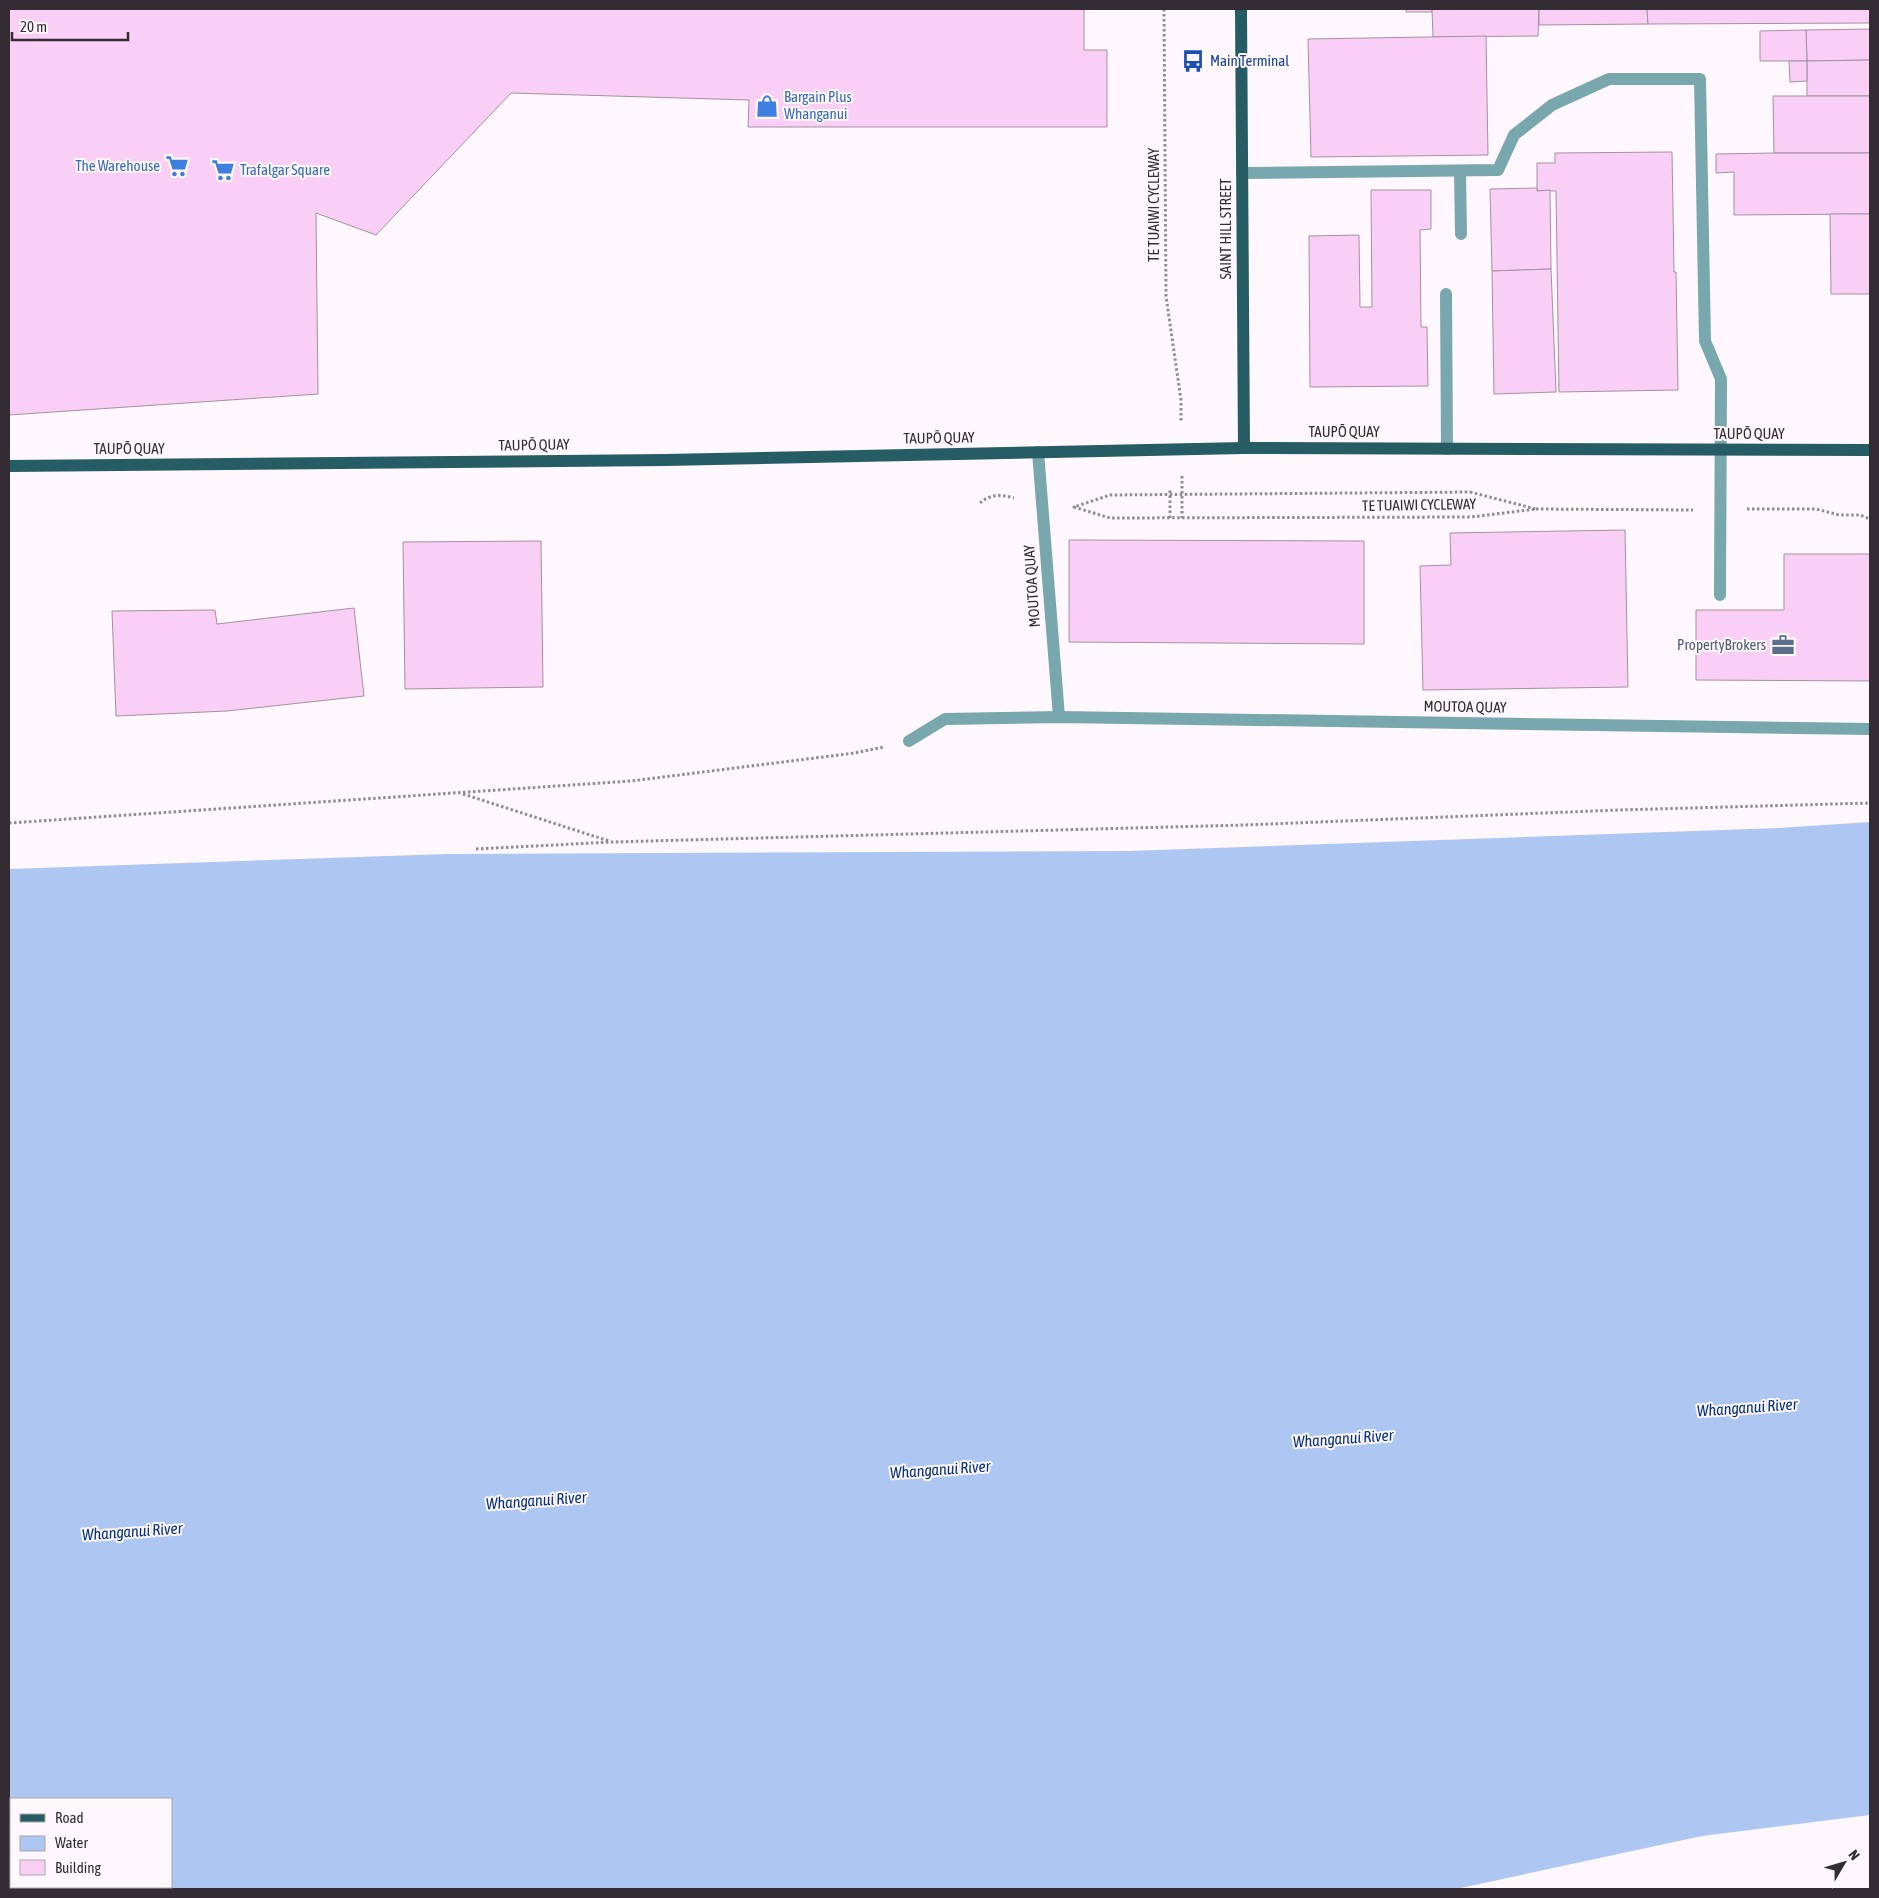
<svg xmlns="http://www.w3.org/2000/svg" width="1879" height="1898" viewBox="0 0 1879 1898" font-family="'Asap Condensed',sans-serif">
	<rect width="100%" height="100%" fill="#fff7fe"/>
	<path fill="#adc6f2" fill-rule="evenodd" d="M1870,822V1815L1702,1836L1456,1889H9V869L447,854L1128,851L1779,828ZM11,1799H171V1887H11Z"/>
	<g fill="#f9cff5" stroke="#a391a1">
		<polygon points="9,9 1084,9 1084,50 1107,50 1107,127 748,127 749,100 511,93 376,235 316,213 318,394 9,415"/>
		<rect x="1406" y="9" width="26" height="3"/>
		<polygon points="1432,9 1539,9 1538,36 1433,37"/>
		<polygon points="1539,9 1647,9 1648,24 1539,25"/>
		<polygon points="1647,9 1870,9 1870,23 1648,24"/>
		<polygon points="1870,29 1870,60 1807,61 1806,30"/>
		<polygon points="1806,30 1807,61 1760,61 1760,31"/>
		<polygon points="1486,36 1488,155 1311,157 1308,39"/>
		<polygon points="1870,60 1870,96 1807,96 1807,61"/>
		<polygon points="1789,61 1807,61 1807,81 1790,82"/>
		<polygon points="1773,96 1870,96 1870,153 1774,153"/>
		<polygon points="1672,152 1674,272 1676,272 1678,390 1559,392 1556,191 1537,191 1537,163 1555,163 1555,153"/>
		<polygon points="1774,153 1870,153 1870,214 1734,215 1734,172 1716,173 1716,154"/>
		<polygon points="1537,188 1537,191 1550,190 1551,269 1492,271 1490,189"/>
		<polygon points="1371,190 1431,190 1431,229 1420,230 1421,327 1427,327 1428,386 1310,387 1309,236 1359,235 1360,307 1372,307"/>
		<polygon points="1830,214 1870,214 1870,294 1831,294"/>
		<polygon points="1551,269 1556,392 1494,394 1492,271"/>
		<polygon points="1625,530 1628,687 1423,690 1420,566 1451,565 1450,533"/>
		<polygon points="1069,540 1364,541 1364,644 1069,642"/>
		<polygon points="541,541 543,687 405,689 403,542"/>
		<polygon points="1784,554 1870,554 1870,681 1696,680 1696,610 1784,610"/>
		<polygon points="354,608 364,696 227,711 116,716 112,611 215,610 217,624"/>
	</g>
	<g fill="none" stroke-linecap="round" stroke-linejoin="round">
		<g stroke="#928b91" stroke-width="3" stroke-dasharray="2.5 2.5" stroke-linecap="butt">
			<polyline points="1164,9 1166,296 1181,400 1181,422"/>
			<polyline points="1182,476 1182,518"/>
			<polygon points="1470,492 1536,509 1471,517 1110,518 1074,507 1110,495"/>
			<path d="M980,503C990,494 1001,494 1014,498"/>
			<polyline points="1536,509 1693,510"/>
			<polyline points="1747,509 1816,509 1839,515 1860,515 1870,519"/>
			<polyline points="1170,518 1170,488"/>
			<polyline points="463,794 609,841"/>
			<polyline points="9,823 631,781 855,753 884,747"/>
			<polyline points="476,849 612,842 1244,825 1619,810 1870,803"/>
		</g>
		<g stroke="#78a7ad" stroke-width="12">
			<polyline points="1460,172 1461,234"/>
			<polyline points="1242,173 1498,170 1514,135 1552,105 1609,79 1700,79 1705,341 1721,379 1720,595"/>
			<polyline points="1446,294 1447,449"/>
			<polyline points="1038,452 1059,717"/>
			<polyline points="909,741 945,719 1059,717 1870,729"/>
		</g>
		<g stroke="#265c63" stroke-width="12">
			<polyline points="1241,9 1244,448"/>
			<polyline points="9,466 665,460 1244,448 1870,450"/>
		</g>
	</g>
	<defs>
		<symbol id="bus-bare" viewBox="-9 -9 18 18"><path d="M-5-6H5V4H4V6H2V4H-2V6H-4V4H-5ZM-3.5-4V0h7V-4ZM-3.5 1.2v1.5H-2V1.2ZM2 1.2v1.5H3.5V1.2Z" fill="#1a4fb4" stroke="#fff7fe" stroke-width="2.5" paint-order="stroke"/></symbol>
		<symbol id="shop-bare" viewBox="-9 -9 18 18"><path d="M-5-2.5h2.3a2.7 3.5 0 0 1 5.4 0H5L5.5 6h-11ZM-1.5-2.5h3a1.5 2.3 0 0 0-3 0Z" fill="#3f7fe0" stroke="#fff7fe" stroke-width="2.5" paint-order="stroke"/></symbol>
		<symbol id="supermarket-bare" viewBox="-9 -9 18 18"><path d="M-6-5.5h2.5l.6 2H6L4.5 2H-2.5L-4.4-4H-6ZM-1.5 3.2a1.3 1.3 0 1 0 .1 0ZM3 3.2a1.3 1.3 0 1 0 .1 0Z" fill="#3f7fe0" stroke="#fff7fe" stroke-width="2.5" paint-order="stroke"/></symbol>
		<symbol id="office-bare" viewBox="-9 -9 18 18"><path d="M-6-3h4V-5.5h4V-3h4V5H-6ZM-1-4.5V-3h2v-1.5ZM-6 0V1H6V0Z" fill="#5c6f8a" stroke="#fff7fe" stroke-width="2.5" paint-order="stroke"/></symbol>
	</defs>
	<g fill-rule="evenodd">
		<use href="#bus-bare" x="1177" y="45" width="32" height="32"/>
		<use href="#shop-bare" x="751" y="90" width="32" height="32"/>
		<use href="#supermarket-bare" x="161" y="150" width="32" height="32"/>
		<use href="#supermarket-bare" x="207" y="154" width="32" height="32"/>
		<use href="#office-bare" x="1767" y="629" width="32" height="32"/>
	</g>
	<g text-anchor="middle" stroke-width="4" stroke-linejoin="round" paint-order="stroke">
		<g font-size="15" fill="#164399" stroke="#fff7fe" text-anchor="start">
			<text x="1210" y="66">Main Terminal</text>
		</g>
		<g font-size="15" fill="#366cbe" stroke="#fff7fe" text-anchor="start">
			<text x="784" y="102">Bargain Plus<tspan x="784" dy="17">Whanganui</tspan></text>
			<text x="160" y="171" text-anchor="end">The Warehouse</text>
			<text x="240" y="175">Trafalgar Square</text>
		</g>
		<g font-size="15" fill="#332c32" stroke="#fff7fe">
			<text transform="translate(1154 205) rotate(-90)" y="5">TE TUAIWI CYCLEWAY</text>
			<text transform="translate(1226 229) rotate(-90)" y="5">SAINT HILL STREET</text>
			<text x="1344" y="437">TAUPŌ QUAY</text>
			<text x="1749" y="439">TAUPŌ QUAY</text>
			<text transform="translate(939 438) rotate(-1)" y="5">TAUPŌ QUAY</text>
			<text transform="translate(534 445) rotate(-1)" y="5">TAUPŌ QUAY</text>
			<text x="129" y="454">TAUPŌ QUAY</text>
			<text transform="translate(1419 505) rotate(-1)" y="5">TE TUAIWI CYCLEWAY</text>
			<text transform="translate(1032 586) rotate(-94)" y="5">MOUTOA QUAY</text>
			<text transform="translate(1465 707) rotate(1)" y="5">MOUTOA QUAY</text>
		</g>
		<g font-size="15" fill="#4e5e75" stroke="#fff7fe" text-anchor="end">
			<text x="1766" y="650">PropertyBrokers</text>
		</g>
		<g font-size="16" font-style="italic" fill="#033282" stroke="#fff7fe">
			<text transform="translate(1747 1407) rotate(-4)" y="6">Whanganui River</text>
			<text transform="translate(1343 1438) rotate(-4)" y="6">Whanganui River</text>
			<text transform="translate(940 1469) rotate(-4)" y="6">Whanganui River</text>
			<text transform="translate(536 1500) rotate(-4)" y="6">Whanganui River</text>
			<text transform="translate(132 1531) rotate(-4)" y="6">Whanganui River</text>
		</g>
	</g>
	<rect width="1879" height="1898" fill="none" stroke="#332c32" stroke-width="20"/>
	<rect x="10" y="1798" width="162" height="90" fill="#fff7fe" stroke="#ada6ac"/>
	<rect x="20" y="1814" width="25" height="8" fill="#265c63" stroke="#ada6ac"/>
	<text x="55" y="1823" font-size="15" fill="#332c32">Road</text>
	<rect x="20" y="1836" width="25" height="15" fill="#adc6f2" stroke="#ada6ac"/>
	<text x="55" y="1848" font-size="15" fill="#332c32">Water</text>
	<rect x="20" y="1860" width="25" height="15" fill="#f9cff5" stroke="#ada6ac"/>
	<text x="55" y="1873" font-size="15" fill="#332c32">Building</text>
	<g transform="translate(1844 1863) rotate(52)" stroke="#fff7fe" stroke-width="4" paint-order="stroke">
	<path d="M0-4L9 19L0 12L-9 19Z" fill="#332c32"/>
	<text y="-8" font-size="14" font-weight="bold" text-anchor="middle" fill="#332c32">N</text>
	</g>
	<path d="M12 32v8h116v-8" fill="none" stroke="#332c32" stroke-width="2.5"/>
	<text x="20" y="32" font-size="15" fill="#332c32" stroke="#fff7fe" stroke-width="4" paint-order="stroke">20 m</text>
</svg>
